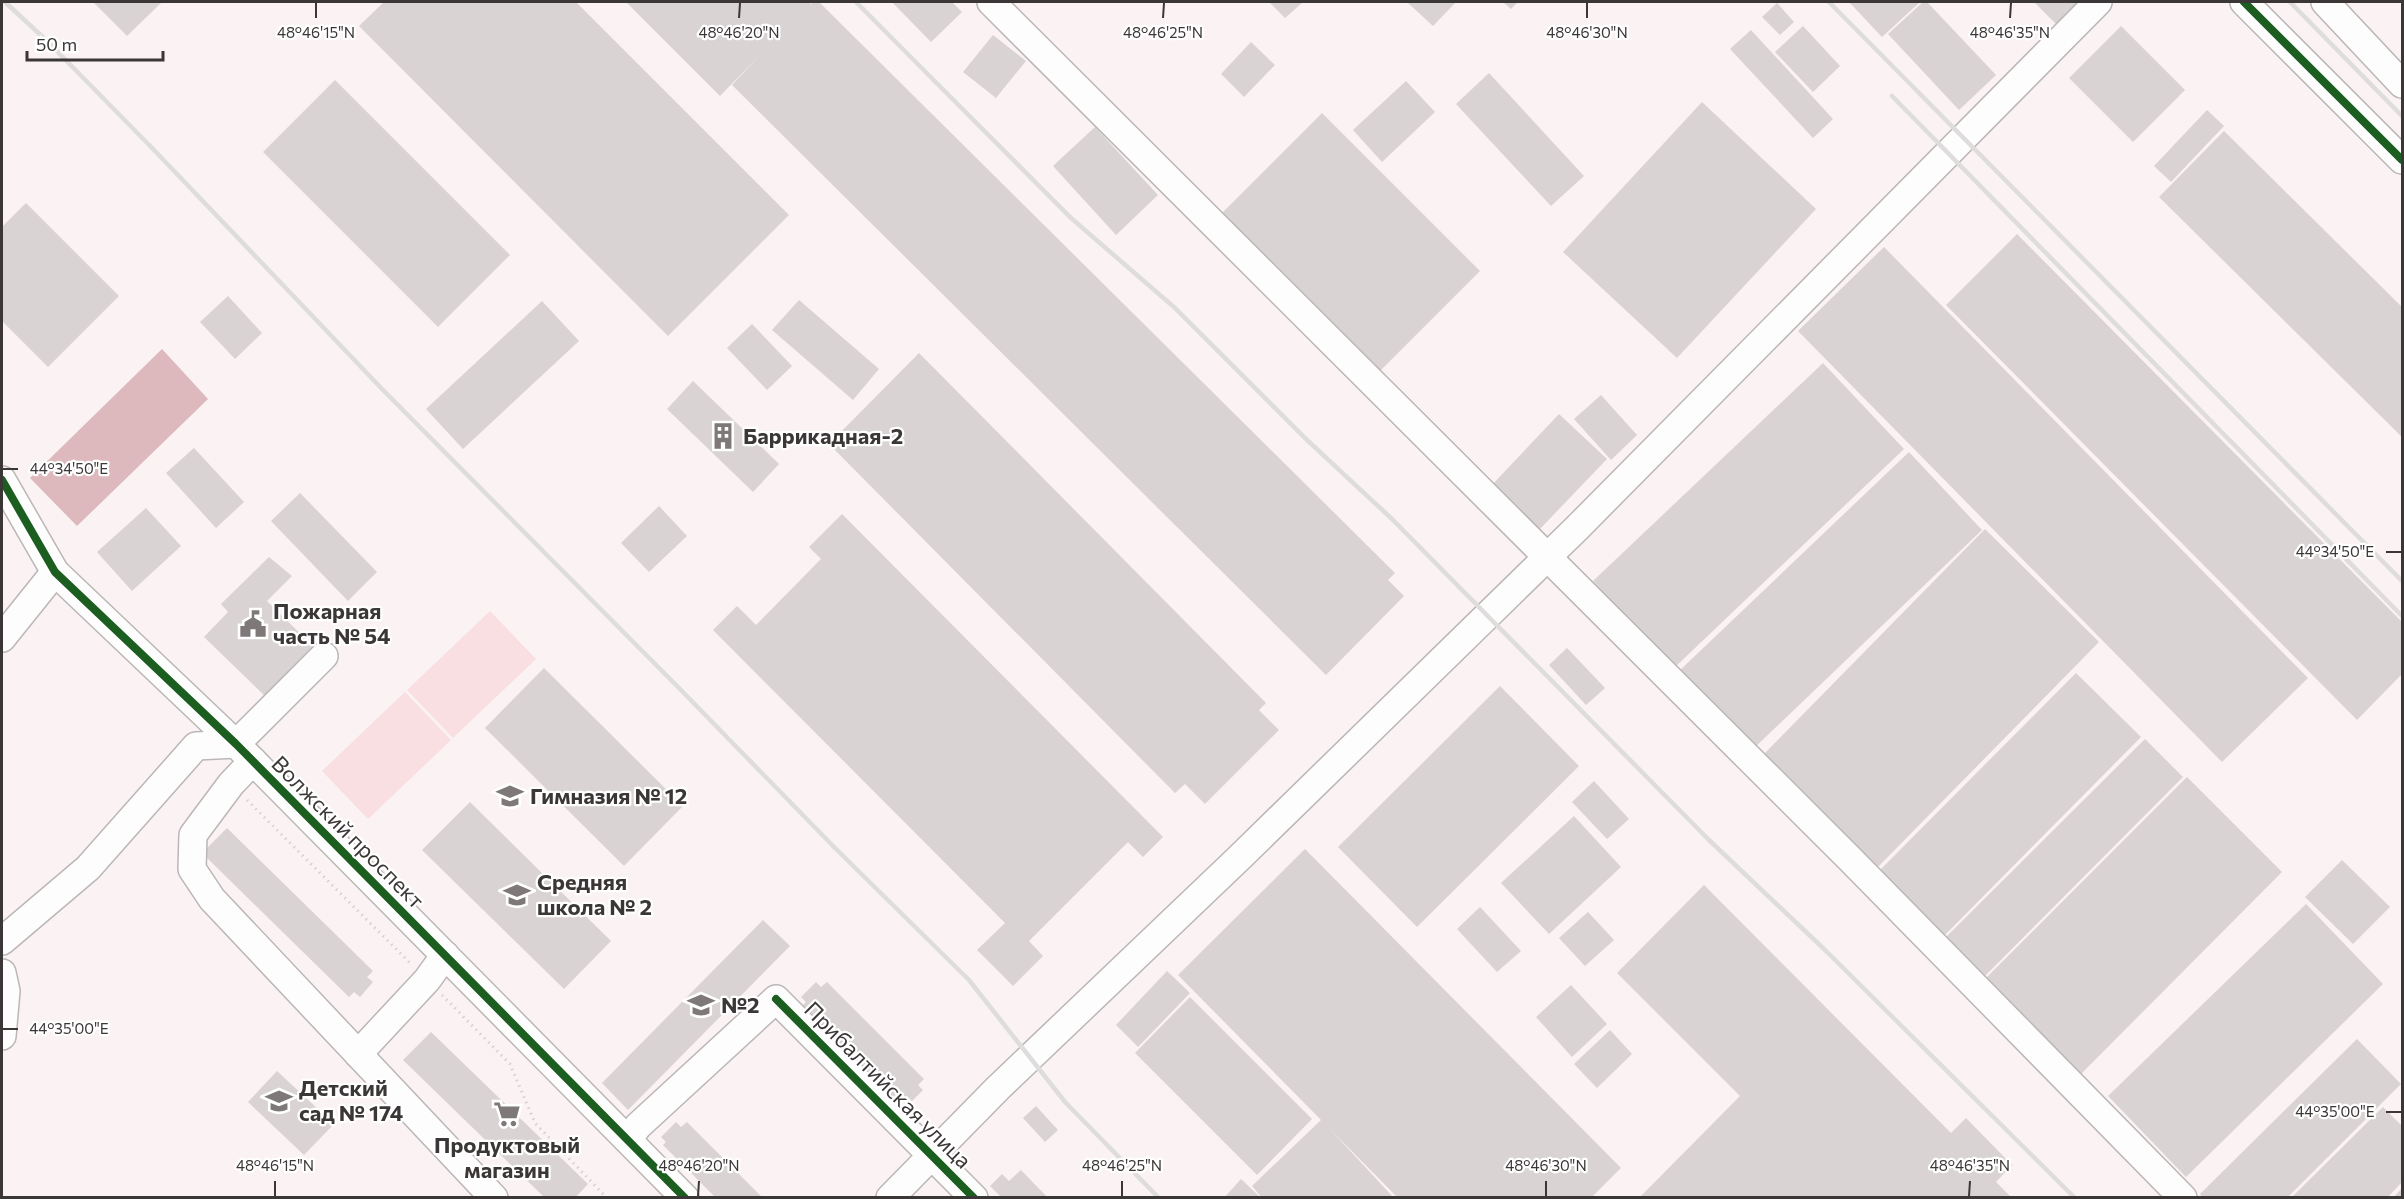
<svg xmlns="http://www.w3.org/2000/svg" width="2404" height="1199" viewBox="0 0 2404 1199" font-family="Commissioner,sans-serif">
	<rect width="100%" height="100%" fill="#faf2f3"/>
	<g fill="#f9dfe2">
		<polygon points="490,611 536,659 453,738 407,690"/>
		<polygon points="405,692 451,740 368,819 322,771"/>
	</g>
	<polygon fill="#ddb8bd" points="162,349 208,399 77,526 30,478"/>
	<g fill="#d9d3d4">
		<polygon points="93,2 162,2 127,36"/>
		<polygon points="384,2 576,2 789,215 668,336 359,26"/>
		<polygon points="626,2 809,2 811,4 814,2 819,2 1395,573 1388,580 1404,596 1326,675 732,85 764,51 720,96"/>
		<polygon points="892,2 952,2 962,12 931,42"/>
		<polygon points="1269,2 1303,2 1285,18"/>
		<polygon points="1407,2 1456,2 1433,26"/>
		<polygon points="1503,2 1518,2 1511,9"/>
		<polygon points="1849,2 1920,2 1882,37"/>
		<polygon points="1923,2 1927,2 1996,75 1959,110 1888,34"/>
		<polygon points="2034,2 2088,2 2060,28"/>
		<polygon points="1777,3 1794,22 1780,35 1762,17"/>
		<polygon points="1803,26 1840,66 1813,92 1775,52"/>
		<polygon points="2121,26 2185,90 2133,142 2069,78"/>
		<polygon points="1751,30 1833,119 1813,138 1730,49"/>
		<polygon points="993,35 1026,61 996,98 963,72"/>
		<polygon points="1251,42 1275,65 1244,97 1221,74"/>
		<polygon points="1489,73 1584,176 1551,206 1456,104"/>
		<polygon points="335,80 510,255 438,327 263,152"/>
		<polygon points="1406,81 1435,112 1382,162 1353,130"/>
		<polygon points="1702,102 1816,209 1677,358 1563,252"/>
		<polygon points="2207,110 2224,126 2171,182 2154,166"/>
		<polygon points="1322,113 1480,271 1380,371 1222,213"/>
		<polygon points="1095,127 1158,195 1116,235 1053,166"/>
		<polygon points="2224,131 2402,307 2402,437 2159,197"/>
		<polygon points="26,203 119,296 48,367 2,321 2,227"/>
		<polygon points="2017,234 2402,622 2402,674 2357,720 1946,305"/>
		<polygon points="1884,247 2308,678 2222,762 1798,331"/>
		<polygon points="228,296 262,333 235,359 200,322"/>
		<polygon points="799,300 879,369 853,400 772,330"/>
		<polygon points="542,301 579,341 463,449 426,409"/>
		<polygon points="752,324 792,366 767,390 727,348"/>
		<polygon points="919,353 1266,703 1259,710 1279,730 1205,804 1185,784 1175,793 829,444"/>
		<polygon points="1823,363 1904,449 1674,668 1593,581"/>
		<polygon points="693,381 779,464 753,492 667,409"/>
		<polygon points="1601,395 1637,435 1611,460 1574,419"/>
		<polygon points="1559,414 1607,459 1538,531 1491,486"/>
		<polygon points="194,448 244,502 216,528 166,473"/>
		<polygon points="1909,452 1982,530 1751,751 1677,673"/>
		<polygon points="300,493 377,572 348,601 271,521"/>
		<polygon points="659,506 687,536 649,572 621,543"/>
		<polygon points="146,508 181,546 132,591 97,552"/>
		<polygon points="842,514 1163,837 1143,857 1128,842 1029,941 1043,956 1013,986 977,950 1005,923 713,630 737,606 756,625 821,559 809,547"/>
		<polygon points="1985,529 2099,642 1875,870 1761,757"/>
		<polygon points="269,557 292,576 267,601 314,647 267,698 204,637 228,612 221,604"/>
		<polygon points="1567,648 1605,688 1586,705 1549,665"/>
		<polygon points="544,668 683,806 624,866 485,728"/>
		<polygon points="2076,673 2141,737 1943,937 1878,872"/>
		<polygon points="1500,686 1579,766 1417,927 1338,847"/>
		<polygon points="2145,739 2183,777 1983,978 1944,939"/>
		<polygon points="2187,777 2282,872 2081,1074 1986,978"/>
		<polygon points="1594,781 1629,819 1607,839 1572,802"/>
		<polygon points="470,802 611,941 564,989 422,850"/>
		<polygon points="1574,816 1621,867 1549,934 1501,883"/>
		<polygon points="227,828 373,971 367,977 373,982 360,997 354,992 349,997 202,853"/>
		<polygon points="1305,849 1621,1168 1591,1198 1398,1198 1329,1128 1394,1198 1262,1198 1252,1186 1321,1120 1178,975"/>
		<polygon points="2342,860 2390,907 2353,944 2305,897"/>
		<polygon points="1704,885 1951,1133 1966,1118 2012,1165 1996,1182 2012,1198 1639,1198 1740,1096 1617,973"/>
		<polygon points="2306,904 2383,984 2186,1177 2108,1096"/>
		<polygon points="1480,907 1521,951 1497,972 1457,929"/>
		<polygon points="1588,912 1614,940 1585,966 1559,938"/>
		<polygon points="763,920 790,946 628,1110 602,1083"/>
		<polygon points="1167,971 1190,993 1138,1047 1116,1025"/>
		<polygon points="816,982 821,987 827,982 924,1079 918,1085 923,1090 912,1101 907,1096 901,1103 803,1005 806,1002 801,997"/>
		<polygon points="1571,985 1607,1024 1572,1057 1536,1017"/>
		<polygon points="1190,997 1312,1119 1257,1175 1135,1053"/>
		<polygon points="1610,1030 1632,1054 1597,1088 1574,1064"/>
		<polygon points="431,1032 588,1184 575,1198 545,1198 403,1060"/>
		<polygon points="2357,1039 2401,1084 2287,1198 2203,1198 2200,1194"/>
		<polygon points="277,1071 334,1124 304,1155 248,1102"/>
		<polygon points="1036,1106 1058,1130 1045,1142 1023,1118"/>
		<polygon points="2383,1107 2402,1126 2402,1182 2387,1198 2291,1198"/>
		<polygon points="676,1122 681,1127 687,1122 763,1198 716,1198 663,1145 666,1142 661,1137"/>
		<polygon points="1021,1170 1048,1198 1002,1198 990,1186 1002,1174 1009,1181"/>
		<polygon points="1241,1179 1261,1198 1224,1198"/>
		<polygon points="2402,1188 2402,1198 2393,1198"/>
	</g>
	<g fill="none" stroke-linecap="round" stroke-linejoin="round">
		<defs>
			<g id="minor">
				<polyline points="991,2 1851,860 2183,1198"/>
				<polyline points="2244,2 2402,160"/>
				<polyline points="2325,2 2402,84"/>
				<polyline points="2,480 55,572 236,744 685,1198"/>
				<polyline points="2,638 55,572"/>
				<polyline points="253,761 231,784 193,835 192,869 212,899 494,1198"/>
				<polyline points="2,941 88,868 196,746 236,744 324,656"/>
				<polyline points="2,973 6,991 2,1036"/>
				<polyline points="358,1054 427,980 445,955"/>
				<polyline points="628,1140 638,1126 776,999 974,1198"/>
				<polyline points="890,1198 998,1088 1238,859 1577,528 2098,2"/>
			</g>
		</defs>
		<use href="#minor" stroke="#bcb6b6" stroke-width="30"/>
		<g stroke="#d4d2d2" stroke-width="3" stroke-dasharray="1.5 4.5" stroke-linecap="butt">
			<polyline points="247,800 412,965"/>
			<polyline points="442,995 510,1064 535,1123 607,1198"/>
		</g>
		<use href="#minor" stroke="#fefdfd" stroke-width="27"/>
		<g stroke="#dfdcdc" stroke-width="4.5">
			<polyline points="5,2 46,40 155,151 383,390 678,687 835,848 969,980 1065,1102 1159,1198"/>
			<polyline points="856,2 1071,218 1175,308 1307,440 1392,519 1709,840 1824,949 2075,1198"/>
			<polyline points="1829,2 2402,581"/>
			<polyline points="2290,2 2402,116"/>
			<polyline points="1892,96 2402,616"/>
		</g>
		<defs>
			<g id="cycleway">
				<polyline points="2244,2 2402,160"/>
				<polyline points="2,480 55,572 236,744 685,1198"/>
				<polyline points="776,999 974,1198"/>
			</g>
		</defs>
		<use href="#cycleway" stroke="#fff" stroke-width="11"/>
		<use href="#cycleway" stroke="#1b5e20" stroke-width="8"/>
	</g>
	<path fill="none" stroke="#3c3737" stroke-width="2" d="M316,18V3M739,18L740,3M1163,18L1164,3M1587,18V3M2010,18L2011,3M3,469H18M2386,552H2401M3,1029H18M2386,1112H2401M275,1196V1181M698,1196L699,1181M1122,1196V1181M1546,1196V1181M1969,1196L1970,1181"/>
	<defs>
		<symbol id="building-bare" viewBox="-9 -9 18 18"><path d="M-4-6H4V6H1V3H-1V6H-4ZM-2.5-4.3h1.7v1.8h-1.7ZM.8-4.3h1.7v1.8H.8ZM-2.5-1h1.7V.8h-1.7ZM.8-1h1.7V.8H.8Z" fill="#7e7879" stroke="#fff" stroke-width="2.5" paint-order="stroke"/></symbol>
		<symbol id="civic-bare" viewBox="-9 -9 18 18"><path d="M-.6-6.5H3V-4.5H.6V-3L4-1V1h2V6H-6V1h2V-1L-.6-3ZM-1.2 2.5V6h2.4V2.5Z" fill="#7e7879" stroke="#fff" stroke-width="2.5" paint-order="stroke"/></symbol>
		<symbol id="school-bare" viewBox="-9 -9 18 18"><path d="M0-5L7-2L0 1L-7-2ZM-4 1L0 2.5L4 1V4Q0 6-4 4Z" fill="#7e7879" stroke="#fff" stroke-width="2.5" paint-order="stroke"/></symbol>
		<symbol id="supermarket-bare" viewBox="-9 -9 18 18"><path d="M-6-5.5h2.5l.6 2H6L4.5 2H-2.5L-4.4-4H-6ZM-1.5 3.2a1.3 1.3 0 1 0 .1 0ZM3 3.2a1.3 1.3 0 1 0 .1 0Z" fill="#7e7879" stroke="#fff" stroke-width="2.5" paint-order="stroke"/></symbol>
	</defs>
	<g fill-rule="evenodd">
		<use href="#building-bare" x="704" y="417" width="38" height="38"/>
		<use href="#civic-bare" x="234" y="605" width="38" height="38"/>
		<use href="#school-bare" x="491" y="777" width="38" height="38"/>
		<use href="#school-bare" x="498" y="876" width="38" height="38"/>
		<use href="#school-bare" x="682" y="986" width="38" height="38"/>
		<use href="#school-bare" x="260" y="1082" width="38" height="38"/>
		<use href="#supermarket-bare" x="488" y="1095" width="38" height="38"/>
	</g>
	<g text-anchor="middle" stroke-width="4.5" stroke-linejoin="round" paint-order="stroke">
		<g font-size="22" font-weight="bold" fill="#3c3737" stroke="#fff" text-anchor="start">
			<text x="743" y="444">Баррикадная-2</text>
			<text x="273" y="619">Пожарная<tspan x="273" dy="25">часть № 54</tspan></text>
			<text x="530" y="804">Гимназия № 12</text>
			<text x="537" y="890">Средняя<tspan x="537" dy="25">школа № 2</tspan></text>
			<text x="721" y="1013">№2</text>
			<text x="299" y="1096">Детский<tspan x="299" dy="25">сад № 174</tspan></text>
			<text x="507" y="1153" text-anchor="middle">Продуктовый<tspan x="507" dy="25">магазин</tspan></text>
		</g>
		<g font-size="22" fill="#3c3737" stroke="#fff">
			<text transform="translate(348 832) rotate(45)" y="8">Волжский проспект</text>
			<text transform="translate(888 1085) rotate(45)" y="8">Прибалтийская улица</text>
		</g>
	</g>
	<g font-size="15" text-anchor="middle" fill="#3c3737" stroke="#fff" stroke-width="4.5" stroke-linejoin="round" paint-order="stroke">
		<text x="316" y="38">48°46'15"N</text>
		<text x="739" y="38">48°46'20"N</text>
		<text x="1163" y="38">48°46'25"N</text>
		<text x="1587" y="38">48°46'30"N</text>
		<text x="2010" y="38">48°46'35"N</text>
		<text x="69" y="474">44°34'50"E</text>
		<text x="2335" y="557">44°34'50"E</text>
		<text x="69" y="1034">44°35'00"E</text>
		<text x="2335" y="1117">44°35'00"E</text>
		<text x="275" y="1171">48°46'15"N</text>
		<text x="699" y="1171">48°46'20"N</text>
		<text x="1122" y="1171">48°46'25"N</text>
		<text x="1546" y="1171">48°46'30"N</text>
		<text x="1970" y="1171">48°46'35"N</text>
	</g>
	<rect width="2404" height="1199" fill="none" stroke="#3c3737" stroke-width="6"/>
	<path d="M27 51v9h136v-9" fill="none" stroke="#3c3737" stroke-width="3"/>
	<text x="36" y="51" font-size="18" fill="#3c3737" stroke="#ffffff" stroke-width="4.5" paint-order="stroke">50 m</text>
</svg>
